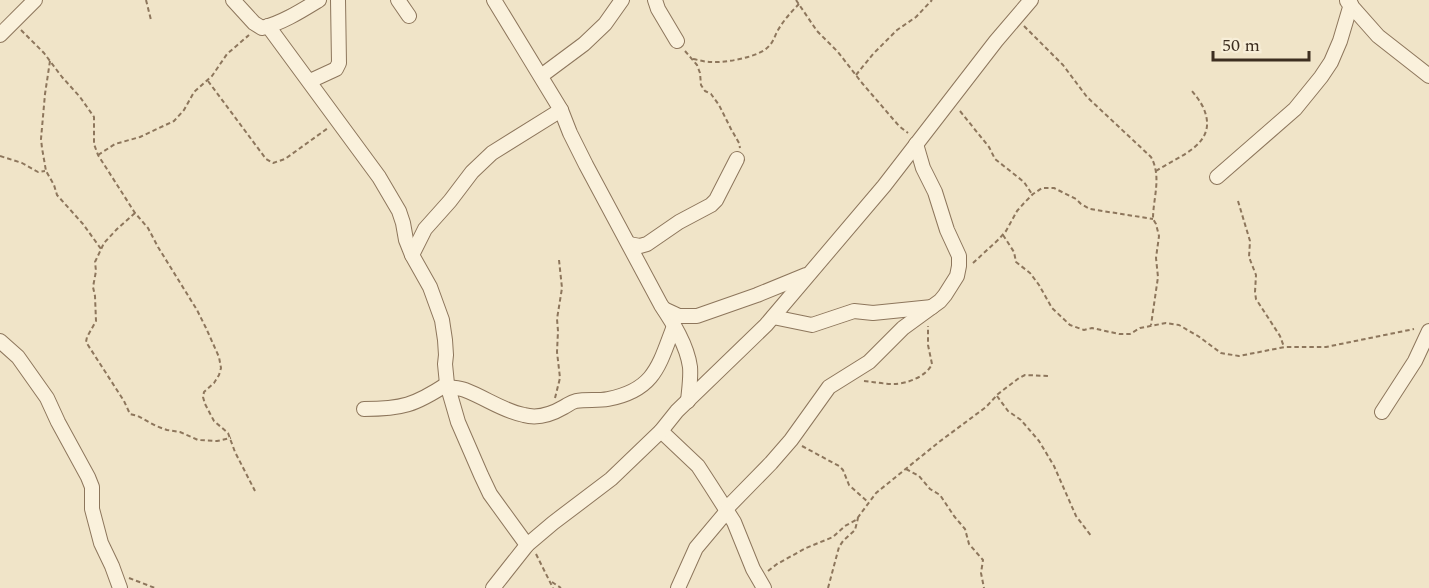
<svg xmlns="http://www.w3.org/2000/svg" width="1429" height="588" viewBox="0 0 1429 588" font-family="Spectral,serif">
	<rect width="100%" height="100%" fill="#f0e4c8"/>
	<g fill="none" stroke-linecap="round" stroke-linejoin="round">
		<defs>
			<g id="street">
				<path d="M233,0L254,23L262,28C282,23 301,11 319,0"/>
				<polyline points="398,0 409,16"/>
				<path d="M494,0L561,110L570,133L586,165L661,305C673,323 687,345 690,367C691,378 689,390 688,401"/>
				<polyline points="655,0 658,9 677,41"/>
				<polyline points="1347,1 1378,36 1429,76"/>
				<polyline points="268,26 379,177 399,211 403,223 406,240 412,255 430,287 442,320 445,340 446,355 445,364 447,384 458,422 481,475 490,494 527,545"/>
				<polyline points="0,35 35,0"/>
				<polyline points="541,76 584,44 605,24 622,0"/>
				<polyline points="310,81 336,69 339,63 338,0"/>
				<polyline points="1217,177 1295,109 1321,77 1331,62 1340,41 1351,4"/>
				<polyline points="629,244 640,246 647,244 679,222 711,205 716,200 737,159"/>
				<polyline points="412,255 425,229 450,201 472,172 492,153 561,110"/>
				<polyline points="664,309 679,316 697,316 757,295 806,275"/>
				<polyline points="773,317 812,325 854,311 873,313 932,307"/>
				<polyline points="0,341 18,357 47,398 58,422 88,477 92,487 92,509 101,543 112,566 120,588"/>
				<path d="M447,387C453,388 460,388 465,390C486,398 503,411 524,415C538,419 552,414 564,407C568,405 571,402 576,401C586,399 598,401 608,399C655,390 659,365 674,326"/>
				<path d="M364,409C402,409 415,405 447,384"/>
				<polyline points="1382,412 1415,361 1429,331"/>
				<polyline points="661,431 698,466 711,486 734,522 753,569 764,588"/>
				<polyline points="726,509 771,463 791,440 829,387 869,362 903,328 940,301 945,295 957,276 959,266 959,256 947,230 935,192 923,168 916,144"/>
				<polyline points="493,588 527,545 553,523 611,479 661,431 677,411 766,325 884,186 996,41 1031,0"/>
				<polyline points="678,588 696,548 727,511"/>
			</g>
		</defs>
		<use href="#street" stroke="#8d765c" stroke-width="16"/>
		<g stroke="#8d765c" stroke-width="2" stroke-dasharray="4.5 3" stroke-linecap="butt">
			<polyline points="146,0 151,20"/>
			<polyline points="796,0 817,31 838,52 862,83 899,126 908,133"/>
			<path d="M1024,26L1063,65L1087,97L1151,157C1162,177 1153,198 1153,219L1156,224L1159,236L1156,258L1158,277L1151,325"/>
			<polyline points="21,30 44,53 62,77 80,97 94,117 94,144 98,155 135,213 148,228 158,247 197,310 206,328 219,357 221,368 219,375 214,383 204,392 203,397 205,404 214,421 228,433 235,452 255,491"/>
			<polyline points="685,51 697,65 700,73 701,85 705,91 711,94 719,105 731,129 739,143 740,148"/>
			<path d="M693,59C699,60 705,62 711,62C726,63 760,57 769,46C774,41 775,35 778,30C784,20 791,12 799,4"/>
			<polyline points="50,61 45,94 41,139 42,148 46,171 54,185 57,195 83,224 101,249"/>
			<polyline points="856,75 873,54 897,30 916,17 932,0"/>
			<polyline points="208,81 266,159 273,163 285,159 328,128"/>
			<polyline points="960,111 989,147 995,159 1024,182 1032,194"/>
			<polyline points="98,155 115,144 140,137 174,121 184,110 194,92 212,76 227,54 249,35"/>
			<polyline points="0,156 22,163 38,172 45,171"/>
			<path d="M1156,171C1180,155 1220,144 1203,107C1200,101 1196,96 1192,91"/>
			<polyline points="1238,201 1250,241 1249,257 1256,275 1255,292 1256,299 1280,336 1284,347"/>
			<polyline points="135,213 117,229 104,243 95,262 96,271 93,287 95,296 96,321 87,337 86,342 124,401 130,414 138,416 156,426 167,430 180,432 198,440 217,441 231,438"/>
			<polyline points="1003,235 1014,252 1016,262 1030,273 1039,285 1052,308 1070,325 1084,330 1092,328 1119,334 1130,334 1140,328 1166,323 1179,325 1198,336 1221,353 1239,356 1285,347 1326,347 1414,329"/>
			<polyline points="973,263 999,239 1006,231 1017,211 1025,202 1033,194 1042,188 1054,188 1076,199 1081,204 1090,209 1153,219"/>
			<path d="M864,381C874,382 884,384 894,384C907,384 927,376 932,364L928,345V326"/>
			<polyline points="997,396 1008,411 1021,420 1039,441 1054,466 1076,516 1092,537"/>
			<polyline points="555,398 560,378 557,352 558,331 557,319 562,288 559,260"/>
			<polyline points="802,446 839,466 843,470 849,485 868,502"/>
			<polyline points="906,469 919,476 930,489 940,495 954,516 965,529 969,544 983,560 981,573 984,588"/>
			<polyline points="536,554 553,588"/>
			<polyline points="768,571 777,564 806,548 833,537 845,526 856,520 876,493 939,442 986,407 998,394 1019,378 1025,375 1048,376"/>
			<polyline points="129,578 155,588"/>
			<polyline points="552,582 561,588"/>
			<polyline points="828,588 839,547 843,541 855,530 858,518"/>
		</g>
		<use href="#street" stroke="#faf1dc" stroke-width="14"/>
	</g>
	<path d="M1213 51v9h96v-9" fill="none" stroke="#3d2e20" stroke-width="3"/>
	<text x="1222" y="51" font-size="18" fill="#3d2e20" stroke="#f7eed8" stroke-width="4.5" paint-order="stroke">50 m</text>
</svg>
